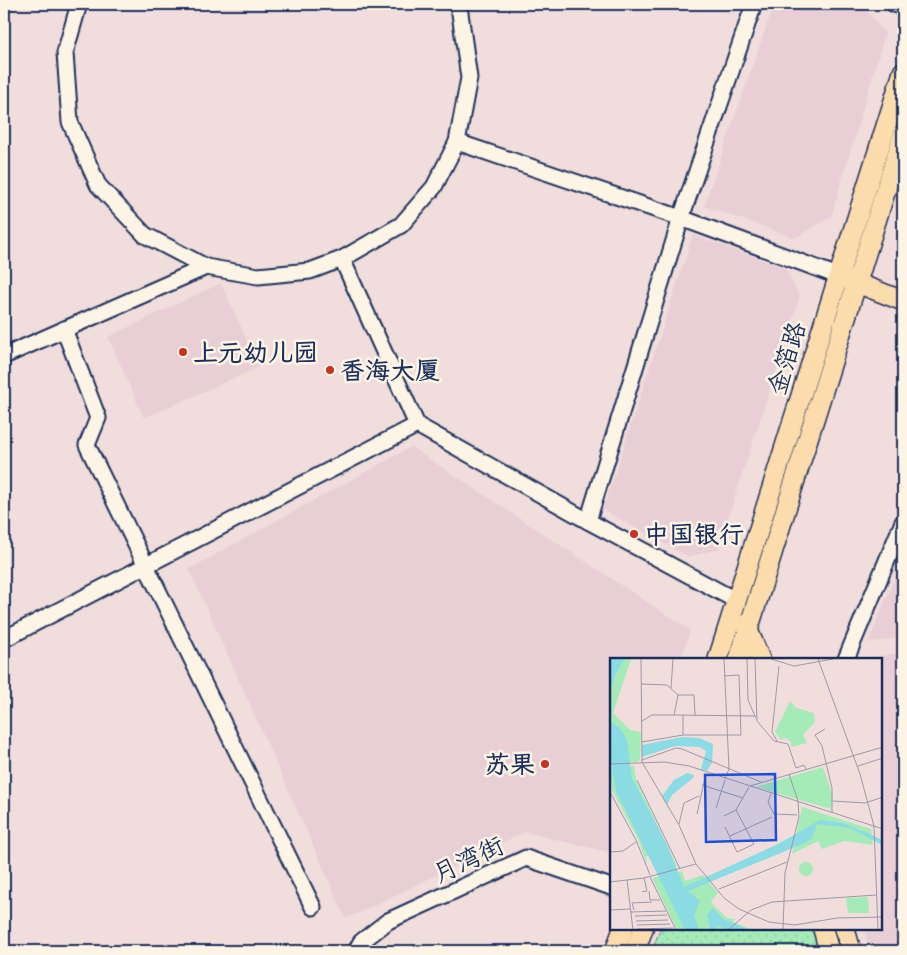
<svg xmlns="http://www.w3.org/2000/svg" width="907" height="955" viewBox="0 0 907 955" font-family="Caveat,'LXGW WenKai TC',sans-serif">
	<defs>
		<pattern id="grass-dots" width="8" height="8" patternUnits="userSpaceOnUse" patternTransform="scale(1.25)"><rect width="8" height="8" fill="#a5ebb7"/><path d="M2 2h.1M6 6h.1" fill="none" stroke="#8dcaa0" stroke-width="1.8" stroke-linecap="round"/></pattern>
	</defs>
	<rect width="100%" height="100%" fill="#f1dedc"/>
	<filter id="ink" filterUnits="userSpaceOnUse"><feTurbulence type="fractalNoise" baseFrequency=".02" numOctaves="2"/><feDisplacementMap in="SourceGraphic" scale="10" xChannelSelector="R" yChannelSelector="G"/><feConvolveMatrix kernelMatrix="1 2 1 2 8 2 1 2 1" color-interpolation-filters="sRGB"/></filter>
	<g filter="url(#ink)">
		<g fill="#e9ced6">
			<polygon points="774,4 862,4 885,34 831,217 795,238 704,206"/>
			<polygon points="693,235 785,268 800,297 718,549 688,557 603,510"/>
			<polygon points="221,283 259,367 144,418 108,337"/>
			<polygon points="411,447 690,630 681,659 611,659 611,853 525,832 346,919 189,569"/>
			<polygon points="903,557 903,637 868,643"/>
			<polygon points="903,652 903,951 870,951 864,929 881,929 881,659 873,659 874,657"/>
		</g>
		<polygon fill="url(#grass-dots)" stroke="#608d8a" points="660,929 814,929 820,951 652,951"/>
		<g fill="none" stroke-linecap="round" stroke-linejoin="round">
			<defs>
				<g id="minor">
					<polyline points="79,4 65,53 70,122 98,185 145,235 206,267 258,276 310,271 342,259 401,225 434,187 457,142 469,78 460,13 456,4"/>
					<polyline points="894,4 903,7"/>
					<polyline points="457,142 681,218 838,276"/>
					<polyline points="342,259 417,425 588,521 737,601"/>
					<polyline points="64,329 98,418 87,445 313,907"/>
					<polyline points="4,356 206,267"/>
					<polyline points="588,521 681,218 754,4"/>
					<polyline points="4,639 417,425"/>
					<polyline points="846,659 903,522"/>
					<polyline points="356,951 361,942 388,921 526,858 611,887"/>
				</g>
				<g id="major">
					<polyline points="844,278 903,301"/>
					<polyline points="746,625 760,659"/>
					<polyline points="718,659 903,72"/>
					<polyline points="739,659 903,135"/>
					<polyline points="823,929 829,951"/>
					<polyline points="845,929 851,951"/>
					<polyline points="615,951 623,929"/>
					<polyline points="635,951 643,929"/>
				</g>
			</defs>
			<use href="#minor" stroke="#1b2f5e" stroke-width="19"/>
			<use href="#major" stroke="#1b2f5e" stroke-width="22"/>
			<use href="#minor" stroke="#fcf5e5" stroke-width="15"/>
			<use href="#major" stroke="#fcdcac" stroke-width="19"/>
		</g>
	</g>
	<g fill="#c8321e" stroke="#fcf5e5" stroke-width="2">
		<circle cx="183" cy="352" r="5"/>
		<circle cx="330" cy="370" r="5"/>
		<circle cx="634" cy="534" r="5"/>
		<circle cx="545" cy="764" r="5"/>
	</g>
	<g text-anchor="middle" stroke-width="5" stroke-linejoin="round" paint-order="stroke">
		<g font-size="25" font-weight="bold" fill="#1b2f5e" stroke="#fcf5e5" text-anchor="start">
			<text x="193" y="361">上元幼儿园</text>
			<text x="340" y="379">香海大厦</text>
			<text x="644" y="543">中国银行</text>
			<text x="535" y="773" text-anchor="end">苏果</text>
		</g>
		<g font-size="25" fill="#1b2f5e" stroke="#fcf5e5">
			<text transform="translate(786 358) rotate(-73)" y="9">金箔路</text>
			<text transform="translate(468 859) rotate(-25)" y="9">月湾街</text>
		</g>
	</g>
	<g transform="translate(610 658)">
		<rect width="272" height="272" fill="#f1dedc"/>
		<path d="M0,1H21L3,55L20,72L31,74L30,102L26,104L0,105ZM180,43L186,50L204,55L205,64L193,77L197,85L181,89V84L176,80L171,82L165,74ZM24,108L26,122L67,208L64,210L58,196L36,198L37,207L29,183L2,132L0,110ZM213,109L223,139L221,151L146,129ZM192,149L261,171L263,187L234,183L212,191L208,183L182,196ZM72,213L75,223L93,217L108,235L101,244L103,247L117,260L125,261L123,264L143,272H67L42,220ZM258,239L259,255H238L236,240Z" fill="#a5ebb7"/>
		<path d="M189 211a7 7 0 1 1 14 0a7 7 0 1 1-14 0Z" fill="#a5ebb7"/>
		<path d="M0,1H14L4,19L0,35ZM0,64L10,70L17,82L22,120L56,185L74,229L168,186L210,162L232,165L260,176L272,182V187L240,170L207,166L202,180L195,185L78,233L90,243L84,257L89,272H75L6,133L0,97ZM72,79L89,80L103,86L102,104L97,113L91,111L96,93L89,89L65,88L32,99V87ZM77,115L84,117L83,120L62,137L57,147L52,138L64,122ZM103,250L113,261L140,272H117L107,267L106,272L100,271L97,257Z" fill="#8adbe3"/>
		<path fill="none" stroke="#9b98aa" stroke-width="1" d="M31,1L32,104L69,167L86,206M114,1L119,111L115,121M137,1L138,42L146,60M145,1L147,63L164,83L178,86L186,110L194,107L196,111M161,1L184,8L223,1M208,1L250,116L264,168M31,26L57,27L68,37H84L85,57M61,30L63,1M64,57L145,58M73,57V77H131L129,17L114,18M32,63L42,57H64L68,37M215,71L205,77L212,88L222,130V155M167,83L162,74L169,8M32,84L73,77M32,102L66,90L72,91L151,124M0,106L54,104L79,108L273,171M248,108L273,100M179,116L188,143M27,122L70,211M92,127L133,140M140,128L273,89M0,134L26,182L40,217M161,136L158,144L164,156L187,157M223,143L255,145L273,139M106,150L115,122M87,156L96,115M114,158L126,152L139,129M69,166L74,145L89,138M264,168L268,272M115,169L127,194L144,186L126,152M120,178L162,159M0,194L13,193L26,184M40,219L66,272M17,222L23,272M0,224L34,220L86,206L114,240L129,251L159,264L185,267L227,260L273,259M109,231L177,204M39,233L40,242H50M32,234L37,233L34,220M0,252L20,251M24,252L22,245L42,244M20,254L56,253M25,258L57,257M26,263L58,262M27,267L60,266M27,271L63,270M118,272L141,252L162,244L266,237M173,272L175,215L189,159L188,143"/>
		<path fill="#1d4ed8" fill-opacity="0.15" stroke="#1d4ed8" stroke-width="2.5" d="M165,116L166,182L96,184L95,117Z"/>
		<rect width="272" height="272" fill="none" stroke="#1b2f5e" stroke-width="2.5"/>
	</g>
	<rect width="907" height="955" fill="none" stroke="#fcf5e5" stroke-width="20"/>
	<rect x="10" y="10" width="887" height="935" fill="none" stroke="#1b2f5e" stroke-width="2" filter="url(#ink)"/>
</svg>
